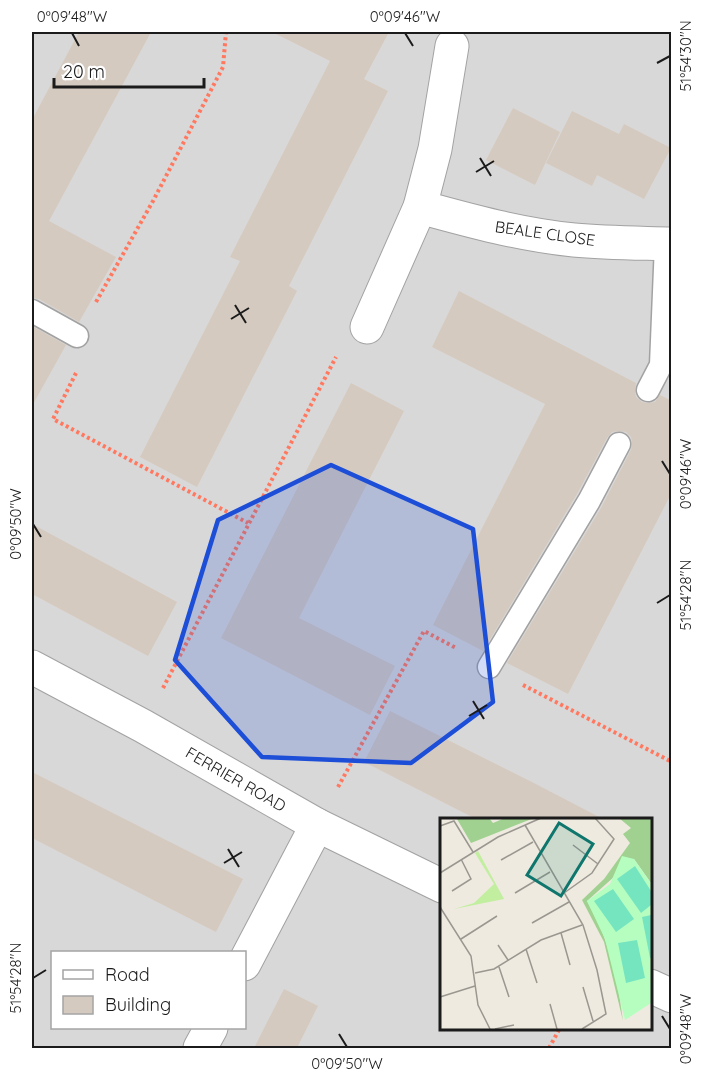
<svg xmlns="http://www.w3.org/2000/svg" width="703" height="1080" viewBox="0 0 703 1080" font-family="Quicksand,sans-serif">
	<rect width="100%" height="100%" fill="#eeeadf"/>
	<path fill="#d9d8d8" fill-rule="evenodd" d="M32,32H671V1048H32ZM442,819H650V1028H442ZM52,952H244V1028H52Z"/>
	<g fill="#d5cabf">
		<polygon points="79,32 151,32 49,221 116,257 79,322 39,299 32,298 32,120"/>
		<polygon points="272,32 389,32 364,79 388,91 289,286 297,291 197,487 140,457 240,261 230,257 330,61"/>
		<polygon points="513,108 560,132 535,185 486,160"/>
		<polygon points="572,111 619,134 624,124 671,148 644,199 597,175 592,186 546,163"/>
		<polygon points="459,291 636,383 635,390 636,397 642,402 648,403 655,402 660,395 672,401 672,492 568,694 507,663 601,508 631,450 632,443 631,437 626,432 619,431 612,432 607,438 577,494 483,651 433,625 545,404 432,347"/>
		<polygon points="32,326 66,345 32,406"/>
		<polygon points="351,383 404,411 299,618 395,666 370,715 221,638"/>
		<polygon points="32,524 177,602 148,656 32,594"/>
		<polygon points="390,711 530,781 603,819 476,819 364,762"/>
		<polygon points="32,772 243,879 216,932 32,838"/>
		<polygon points="284,989 318,1006 297,1048 254,1048"/>
	</g>
	<g fill="none" stroke-linecap="round" stroke-linejoin="round">
		<defs>
			<g id="lane">
				<polyline points="32,311 77,336"/>
				<polyline points="648,390 661,365 666,244"/>
				<polyline points="489,667 589,501 619,444"/>
			</g>
			<g id="street">
				<path d="M420,207C471,221 522,235 574,240C606,243 639,243 672,244"/>
				<polyline points="367,327 420,207 435,149 452,46"/>
				<polyline points="32,667 143,726 317,825 442,886"/>
				<polyline points="244,964 317,825"/>
				<polyline points="650,986 672,996"/>
				<polyline points="200,1048 211,1028"/>
			</g>
		</defs>
		<use href="#lane" stroke="#a2a2a2" stroke-width="25"/>
		<use href="#street" stroke="#a2a2a2" stroke-width="35"/>
		<g stroke="#ff785f" stroke-width="4" stroke-dasharray="3 3" stroke-linecap="butt">
			<polyline points="96,302 153,201 223,67 226,32"/>
			<polyline points="76,373 53,419 248,523"/>
			<polyline points="523,685 672,762"/>
			<polyline points="163,688 336,357"/>
			<polyline points="338,787 424,631 456,648"/>
			<polyline points="549,1048 560,1028"/>
		</g>
		<use href="#lane" stroke="#fff" stroke-width="22"/>
		<use href="#street" stroke="#fff" stroke-width="33"/>
	</g>
	<path fill="#1d4ed8" fill-opacity="0.2" stroke="#1d4ed8" stroke-width="4.5" stroke-linejoin="round" d="M331,465L473,529L493,702L411,763L262,757L175,660L218,520Z"/>
	<path fill="none" stroke="#1b1b1b" stroke-width="2" d="M72,33L79,46M405,33L413,46M657,63L670,56M480,158L491,176M476,172L494,161M235,305L246,323M231,319L249,308M662,461L670,474M33,524L41,537M657,603L670,595M473,701L484,719M469,716L487,705M228,849L239,867M224,863L242,852M33,978L46,970M662,1016L670,1029M339,1034L347,1047"/>
	<g text-anchor="middle" stroke-width="4.5" stroke-linejoin="round" paint-order="stroke">
		<g font-size="16" fill="#1b1b1b" stroke="#fff">
			<text transform="translate(545 233) rotate(8)" y="6">BEALE CLOSE</text>
			<text transform="translate(236 779) rotate(30)" y="6">FERRIER ROAD</text>
		</g>
	</g>
	<g transform="translate(440 818)">
		<rect width="212" height="212" fill="#eeeadf"/>
		<path d="M38,33L64,81L14,91L34,85L54,66L35,35Z" fill="#c2eea0"/>
		<path d="M49,0L53,5L65,0H94L31,25L17,1ZM179,0H211V65L194,41L147,83L161,110L176,154L183,203L164,124L142,82L164,61L190,25L183,16L191,10Z" fill="#a0d190"/>
		<path d="M182,38L194,41L211,65V185L185,202L165,121L147,83L170,66Z" fill="#b6fec0"/>
		<path d="M195,48L211,73V87L201,95L177,61ZM173,71L194,101L176,114L154,83ZM211,97L212,140H210L202,99ZM197,122L205,160L186,165L178,125Z" fill="#75e5c0"/>
		<path fill="none" stroke="#9a9791" stroke-width="1.5" d="M85,7L143,107L157,152L166,196L142,211M0,8L14,3L33,34M133,27L158,46M61,42L93,24M0,55L58,19L101,0M12,73L31,61L21,41M75,75L110,54M124,75L152,55L174,21L155,0M0,89L31,138L38,187L50,211M92,105L129,84M121,115L130,147M21,121L57,98M58,127L68,142M86,131L97,165M59,149L69,179M35,155L54,151L101,122L142,107M143,169L153,203M0,179L35,168M110,186L117,211M55,211L74,207"/>
		<path fill="#0f766e" fill-opacity="0.15" stroke="#0f766e" stroke-width="3" d="M119,5L153,26L121,78L87,57Z"/>
		<rect width="212" height="212" fill="none" stroke="#1b1b1b" stroke-width="3"/>
	</g>
	<rect width="703" height="1080" fill="none" stroke="#ffffff" stroke-width="66"/>
	<rect x="51" y="951" width="195" height="78" fill="#ffffff" stroke="#a4a4a4" stroke-width="1.5"/>
	<rect x="63" y="970" width="30" height="9" fill="#ffffff" stroke="#a4a4a4" stroke-width="1.5"/>
	<text x="105" y="981" font-size="18" fill="#1b1b1b">Road</text>
	<rect x="63" y="996" width="30" height="18" fill="#d5cabf" stroke="#a4a4a4" stroke-width="1.5"/>
	<text x="105" y="1011" font-size="18" fill="#1b1b1b">Building</text>
	<path d="M54 78v9h150v-9" fill="none" stroke="#1b1b1b" stroke-width="3"/>
	<text x="63" y="78" font-size="18" fill="#1b1b1b" stroke="#ffffff" stroke-width="4.5" paint-order="stroke">20 m</text>
	<rect x="33" y="33" width="637" height="1014" fill="none" stroke="#1b1b1b" stroke-width="2"/>
	<g font-size="15" text-anchor="middle" fill="#1b1b1b">
		<text x="72" y="22">0°09'48"W</text>
		<text x="405" y="22">0°09'46"W</text>
		<text transform="translate(686 56) rotate(-90)" y="5">51°54'30"N</text>
		<text transform="translate(686 474) rotate(-90)" y="5">0°09'46"W</text>
		<text transform="translate(16 524) rotate(-90)" y="5">0°09'50"W</text>
		<text transform="translate(686 595) rotate(-90)" y="5">51°54'28"N</text>
		<text transform="translate(16 978) rotate(-90)" y="5">51°54'28"N</text>
		<text transform="translate(686 1029) rotate(-90)" y="5">0°09'48"W</text>
		<text x="347" y="1069">0°09'50"W</text>
	</g>
</svg>
